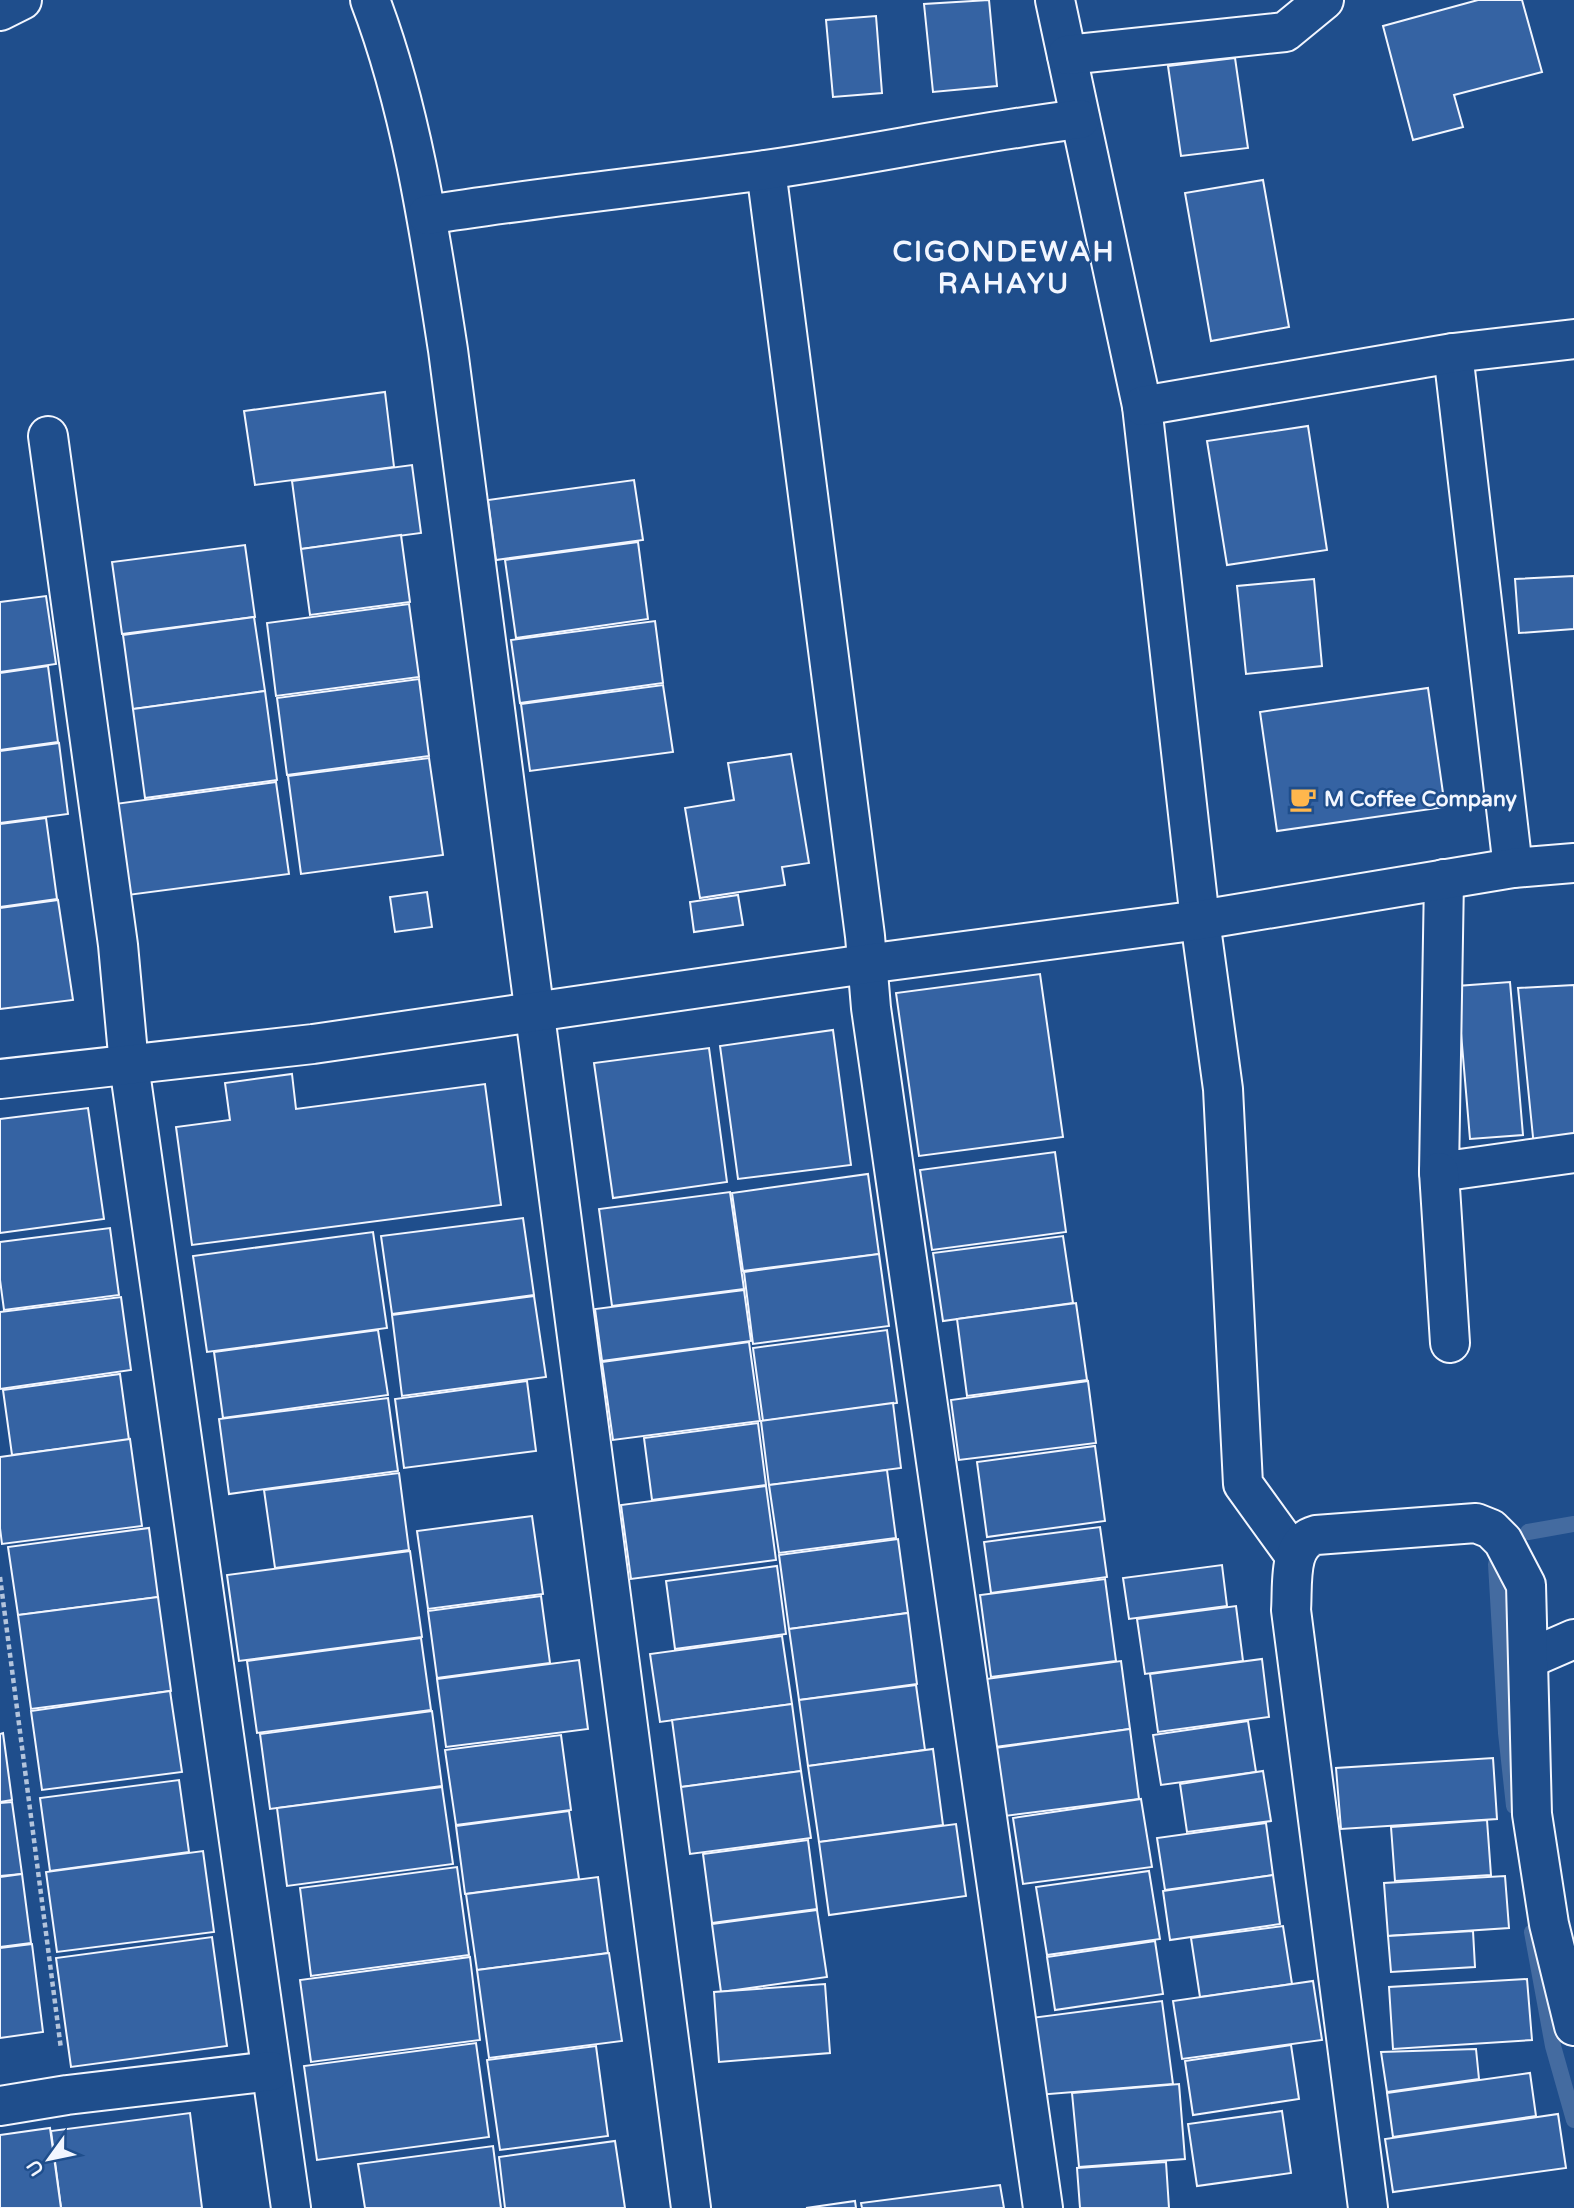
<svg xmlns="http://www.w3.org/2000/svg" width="1574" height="2208" viewBox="0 0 1574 2208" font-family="'Varela Round',sans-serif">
	<rect width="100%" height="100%" fill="#1f4e8c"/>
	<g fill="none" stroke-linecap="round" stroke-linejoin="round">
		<g stroke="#446ba0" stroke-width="16">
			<polyline points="1528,1532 1574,1524"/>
			<polyline points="1496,1564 1506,1733 1514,1806"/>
			<polyline points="1532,1932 1553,2046 1574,2120"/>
		</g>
	</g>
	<g fill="#3563a3" stroke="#f2f6ff" stroke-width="2">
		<polygon points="989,0 997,86 933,92 924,4"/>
		<polygon points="1478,0 1522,0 1542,72 1454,95 1463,127 1413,140 1383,26"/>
		<polygon points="876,16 882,93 833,97 826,20"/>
		<polygon points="1235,58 1248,148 1181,156 1168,66"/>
		<polygon points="1263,180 1289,327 1211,341 1185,193"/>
		<polygon points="385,392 394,467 255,485 244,411"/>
		<polygon points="1308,426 1327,550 1227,565 1207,441"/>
		<polygon points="412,465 421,533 301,549 292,481"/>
		<polygon points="634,480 643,540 496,560 488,500"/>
		<polygon points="401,535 410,602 310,615 301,549"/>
		<polygon points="638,542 648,619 516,638 505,560"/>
		<polygon points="245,545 255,617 122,634 112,562"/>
		<polygon points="1574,576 1574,629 1519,633 1515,579"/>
		<polygon points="1314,579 1322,666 1246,674 1237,586"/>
		<polygon points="46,596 56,664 0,672 0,602"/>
		<polygon points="409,604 419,677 276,696 267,623"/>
		<polygon points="254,617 265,691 133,709 123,635"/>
		<polygon points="655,621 663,683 520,703 511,640"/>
		<polygon points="48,666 58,742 0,750 0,673"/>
		<polygon points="419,679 429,756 287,775 277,698"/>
		<polygon points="663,685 673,752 530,771 521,704"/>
		<polygon points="1428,688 1445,807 1277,831 1260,712"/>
		<polygon points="265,691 277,780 145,798 133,709"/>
		<polygon points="59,743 68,814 0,823 0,751"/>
		<polygon points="791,754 809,863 782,867 785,885 700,898 685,808 734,800 728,763"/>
		<polygon points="429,758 443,855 301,874 288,776"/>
		<polygon points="276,782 289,874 128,895 115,804"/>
		<polygon points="46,818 57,899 0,907 0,824"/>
		<polygon points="427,892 432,927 395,932 390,897"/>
		<polygon points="738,895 743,925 694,932 690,902"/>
		<polygon points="58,900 73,1000 0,1009 0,908"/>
		<polygon points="1040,974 1063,1137 919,1156 896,993"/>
		<polygon points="1510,982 1523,1135 1470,1139 1457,986"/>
		<polygon points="1574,985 1574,1143 1534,1147 1518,988"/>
		<polygon points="833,1030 851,1165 738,1179 720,1046"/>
		<polygon points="709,1048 727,1182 613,1198 594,1063"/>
		<polygon points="292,1074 296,1109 485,1084 501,1205 192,1245 176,1127 230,1120 225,1083"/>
		<polygon points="88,1108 104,1219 0,1233 0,1119"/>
		<polygon points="1055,1152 1066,1232 932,1250 920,1170"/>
		<polygon points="868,1174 879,1254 743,1271 732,1193"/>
		<polygon points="730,1192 744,1289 612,1306 599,1209"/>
		<polygon points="523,1218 534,1295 392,1314 381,1236"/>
		<polygon points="110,1228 119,1295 4,1310 0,1280 0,1242"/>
		<polygon points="373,1232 387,1328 207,1352 193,1256"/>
		<polygon points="1063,1236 1073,1303 943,1321 933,1253"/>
		<polygon points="879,1254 889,1326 753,1344 744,1272"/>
		<polygon points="744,1290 751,1341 602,1361 595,1309"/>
		<polygon points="534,1296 546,1377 402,1396 392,1315"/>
		<polygon points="121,1297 131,1370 0,1389 0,1312"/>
		<polygon points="1076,1303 1087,1380 967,1396 957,1319"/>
		<polygon points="378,1330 388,1395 223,1418 214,1352"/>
		<polygon points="887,1330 897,1403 763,1421 753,1348"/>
		<polygon points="749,1342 760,1421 613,1440 602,1362"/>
		<polygon points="120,1374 129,1440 12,1455 3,1390"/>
		<polygon points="527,1381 536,1451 404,1468 395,1399"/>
		<polygon points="1088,1381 1096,1443 959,1460 951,1400"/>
		<polygon points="388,1398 398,1471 229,1494 219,1419"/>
		<polygon points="893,1403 901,1468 769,1485 761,1421"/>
		<polygon points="758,1423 766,1485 652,1500 644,1438"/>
		<polygon points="130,1439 142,1526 2,1544 0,1528 0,1457"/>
		<polygon points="1095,1446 1105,1521 987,1537 977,1462"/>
		<polygon points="887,1470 896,1538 779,1553 769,1485"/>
		<polygon points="399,1473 409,1550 275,1568 264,1490"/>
		<polygon points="766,1486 776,1560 631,1579 621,1505"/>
		<polygon points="532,1516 543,1594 428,1609 417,1531"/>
		<polygon points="1100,1527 1107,1577 991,1593 984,1542"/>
		<polygon points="149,1528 158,1597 18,1615 8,1547"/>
		<polygon points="898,1539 908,1613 789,1629 779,1555"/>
		<polygon points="410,1551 422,1637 239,1661 227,1575"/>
		<polygon points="1222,1565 1227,1606 1129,1619 1123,1578"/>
		<polygon points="777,1566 786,1634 675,1649 666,1581"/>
		<polygon points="1105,1579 1116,1661 991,1677 980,1595"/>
		<polygon points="541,1596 550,1663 437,1678 428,1611"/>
		<polygon points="158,1597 171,1691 31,1709 18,1615"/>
		<polygon points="1236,1606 1243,1661 1145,1674 1137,1619"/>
		<polygon points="908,1613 917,1684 799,1700 789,1629"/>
		<polygon points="782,1636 792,1704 660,1722 650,1654"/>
		<polygon points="421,1638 431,1710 257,1733 247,1661"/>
		<polygon points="1262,1659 1269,1717 1158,1732 1150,1674"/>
		<polygon points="579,1660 588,1729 446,1747 437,1679"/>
		<polygon points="1121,1661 1130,1729 995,1747 986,1679"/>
		<polygon points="916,1685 925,1750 808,1766 799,1700"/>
		<polygon points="170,1691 182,1772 42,1790 31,1711"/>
		<polygon points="792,1704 801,1771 681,1787 672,1720"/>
		<polygon points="432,1711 442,1786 270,1809 260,1734"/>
		<polygon points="1248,1721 1256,1772 1161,1785 1153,1735"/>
		<polygon points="1130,1729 1139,1799 1005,1816 995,1748"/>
		<polygon points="3,1733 12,1800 0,1802 0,1734"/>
		<polygon points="561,1735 571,1810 456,1825 445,1750"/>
		<polygon points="933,1749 943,1825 819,1842 808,1766"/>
		<polygon points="1493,1758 1497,1819 1341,1829 1336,1768"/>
		<polygon points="801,1771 811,1838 690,1854 681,1787"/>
		<polygon points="1263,1771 1271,1821 1187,1832 1180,1784"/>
		<polygon points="179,1780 189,1852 50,1871 40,1798"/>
		<polygon points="442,1787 453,1864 287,1886 277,1808"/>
		<polygon points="1141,1799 1152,1867 1023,1884 1013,1818"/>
		<polygon points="12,1802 22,1874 0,1876 0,1803"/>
		<polygon points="569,1811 579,1879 465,1894 456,1826"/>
		<polygon points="1487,1820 1491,1875 1395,1881 1391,1827"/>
		<polygon points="1266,1823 1273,1875 1165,1890 1157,1838"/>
		<polygon points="956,1824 966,1896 829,1915 819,1842"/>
		<polygon points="808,1840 817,1909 712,1923 703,1854"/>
		<polygon points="203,1851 214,1932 57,1952 46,1872"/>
		<polygon points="457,1867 469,1955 311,1976 300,1888"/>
		<polygon points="1149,1871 1160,1939 1047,1955 1036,1887"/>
		<polygon points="22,1874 31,1943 0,1947 0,1877"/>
		<polygon points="1273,1875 1280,1924 1170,1940 1163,1891"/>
		<polygon points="1505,1876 1509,1928 1388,1936 1384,1883"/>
		<polygon points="598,1877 608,1953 477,1970 466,1894"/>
		<polygon points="817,1910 827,1977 721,1992 712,1924"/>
		<polygon points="1283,1926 1292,1984 1200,1997 1191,1938"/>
		<polygon points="1473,1931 1475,1967 1391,1972 1388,1936"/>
		<polygon points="212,1937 227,2046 71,2067 56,1958"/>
		<polygon points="1155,1941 1163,1994 1055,2010 1047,1957"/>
		<polygon points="32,1944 43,2032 0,2038 0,1948"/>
		<polygon points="609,1953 622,2041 489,2058 477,1970"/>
		<polygon points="470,1957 480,2040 311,2062 300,1980"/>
		<polygon points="1527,1979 1532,2040 1393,2049 1389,1987"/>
		<polygon points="1313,1981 1322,2040 1182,2059 1173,2001"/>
		<polygon points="825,1984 830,2053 719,2062 714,1992"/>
		<polygon points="1162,2001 1173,2084 1037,2095 1031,2018"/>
		<polygon points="476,2043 489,2137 317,2160 304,2066"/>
		<polygon points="1291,2045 1299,2099 1193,2115 1185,2061"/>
		<polygon points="596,2046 608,2136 500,2150 487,2060"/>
		<polygon points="1476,2049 1479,2079 1387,2092 1381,2052"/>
		<polygon points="1530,2073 1536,2116 1393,2137 1387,2093"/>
		<polygon points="1179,2084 1185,2159 1079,2167 1072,2093"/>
		<polygon points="1282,2111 1291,2173 1197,2186 1188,2124"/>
		<polygon points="190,2113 202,2208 61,2208 51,2131"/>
		<polygon points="1558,2114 1566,2168 1393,2192 1385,2139"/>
		<polygon points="50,2128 61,2208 0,2208 0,2135"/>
		<polygon points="615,2141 625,2208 505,2208 499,2157"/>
		<polygon points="493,2146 501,2208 365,2208 358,2164"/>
		<polygon points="1166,2162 1169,2208 1080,2208 1077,2168"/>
		<polygon points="1000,2185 1004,2208 862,2208 861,2203"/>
		<polygon points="855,2201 856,2208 806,2208"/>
	</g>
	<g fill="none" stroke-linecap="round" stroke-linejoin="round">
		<defs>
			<g id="street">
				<path d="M370,0C412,110 430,234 448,350L691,2208"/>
				<polyline points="1055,0 1142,406 1200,920 1223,1089 1243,1484 1295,1556"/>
				<polyline points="0,11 22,0"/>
				<polyline points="1067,55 1285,32 1324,0"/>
				<polyline points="766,170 865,936 871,1008 1043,2208"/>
				<path d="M427,215C539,197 652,186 765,170C870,155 975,132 1080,119"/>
				<polyline points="1453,353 1513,868"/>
				<polyline points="1142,406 1453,353 1574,339"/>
				<polyline points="48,436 118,945 129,1065 291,2208"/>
				<polyline points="1444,879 1439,1172 1574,1153"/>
				<polyline points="0,1079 313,1044 866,964 1200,920 1513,868 1574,863"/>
				<polyline points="1439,1172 1450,1343"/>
				<polyline points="1528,1659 1574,1639"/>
				<polyline points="0,2106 67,2095 271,2071"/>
				<path d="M1368,2208L1291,1610C1293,1585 1287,1543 1316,1535L1476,1523L1491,1529L1503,1541L1526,1585L1532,1814L1549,1924L1574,2026"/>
			</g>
		</defs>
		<use href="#street" stroke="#f2f6ff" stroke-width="42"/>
		<polyline stroke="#b3c4dc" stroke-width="4.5" stroke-dasharray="5 3.5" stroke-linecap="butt" points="0,1577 61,2049"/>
		<use href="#street" stroke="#1f4e8c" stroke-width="38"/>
	</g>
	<defs>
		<symbol id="cafe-bare" viewBox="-9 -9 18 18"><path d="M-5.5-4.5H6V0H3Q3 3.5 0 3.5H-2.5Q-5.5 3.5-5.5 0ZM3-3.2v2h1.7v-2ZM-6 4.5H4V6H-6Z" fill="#ffb74d" stroke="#1f4e8c" stroke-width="2.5" paint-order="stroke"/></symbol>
	</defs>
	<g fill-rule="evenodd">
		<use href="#cafe-bare" x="1284" y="780" width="38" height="38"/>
	</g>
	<g text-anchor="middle" stroke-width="5" stroke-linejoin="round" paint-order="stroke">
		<g font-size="21" font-weight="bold" fill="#f2f6ff" stroke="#1f4e8c" text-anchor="start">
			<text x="1324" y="806">M Coffee Company</text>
		</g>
		<g font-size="28" font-weight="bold" letter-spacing="2" fill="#f2f6ff" stroke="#1f4e8c">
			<text x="1004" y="261">CIGONDEWAH<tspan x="1004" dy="32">RAHAYU</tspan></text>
		</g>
	</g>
	<g transform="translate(49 2159) rotate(237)" stroke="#1f4e8c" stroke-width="5" paint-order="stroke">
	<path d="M0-5L12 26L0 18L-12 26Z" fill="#f2f6ff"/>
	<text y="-10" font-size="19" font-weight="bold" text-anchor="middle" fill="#f2f6ff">U</text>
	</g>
</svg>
